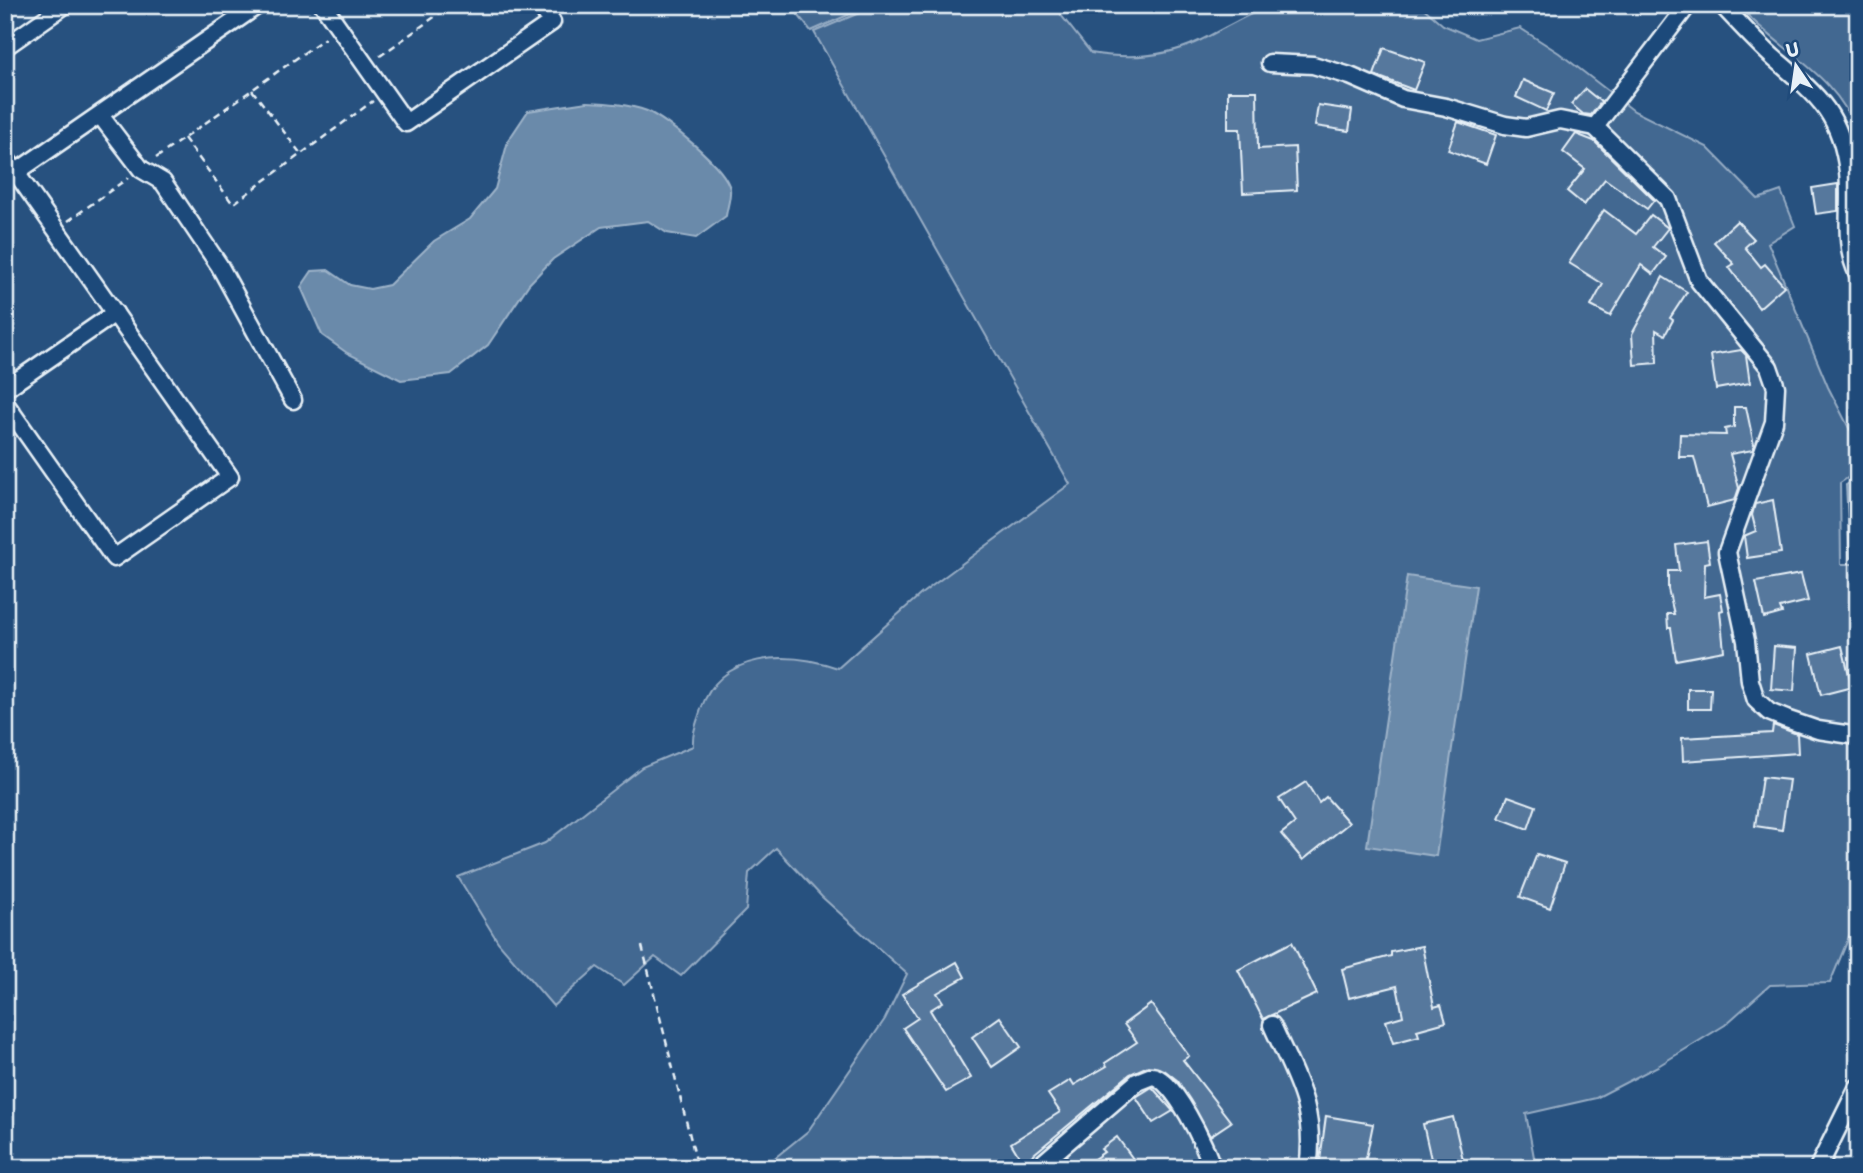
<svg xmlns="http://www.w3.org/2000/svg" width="1863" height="1173" viewBox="0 0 1863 1173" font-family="'Shantell Sans',sans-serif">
	<rect width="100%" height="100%" fill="#27517f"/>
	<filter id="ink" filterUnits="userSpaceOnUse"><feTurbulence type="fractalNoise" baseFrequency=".0143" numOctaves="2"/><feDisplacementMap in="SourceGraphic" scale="14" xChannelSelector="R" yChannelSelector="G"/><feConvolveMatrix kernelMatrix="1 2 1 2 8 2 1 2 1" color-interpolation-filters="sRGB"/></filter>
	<g filter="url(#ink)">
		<g fill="#436891" stroke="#96acc4" stroke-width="2">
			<polygon points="790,5 871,5 811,31"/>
			<path d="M878,5H1060L1061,15L1091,53C1127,59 1166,57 1199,41C1227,28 1249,11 1279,5H1420L1443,25L1476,39L1520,28L1559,53L1634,111L1707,147L1758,199L1781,191L1795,226L1768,243L1828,387L1850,430L1858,425V471L1840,483L1841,564H1858V915L1830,983L1770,985L1725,1025L1658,1066L1596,1098L1526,1114L1536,1168H775L771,1161L808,1131L885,1019L907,974L822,897L776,848L749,873L746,910L681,976L655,957L624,985L597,967L553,1006L498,942L458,877L545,843L642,767L693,746C692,733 697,722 701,709C721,651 788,651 838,668L921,594L1070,484L814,32Z"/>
			<path d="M1738,5H1858V134C1835,71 1779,52 1738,5Z"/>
		</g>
		<g fill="#6b8aaa" stroke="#9db3c9" stroke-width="2">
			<path d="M587,102C607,103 628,104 647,111C667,120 726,167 730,189C731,197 727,208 726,216L696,238L667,233L648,221L601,227L553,259L529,284L488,345L451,374L401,380L347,353L322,335L301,287L312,271L328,270L350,285L370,289L389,285L434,241L470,219L495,189L508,141L528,111Z"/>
			<polygon points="1858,478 1858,558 1850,558 1846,485"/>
			<polygon points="1407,576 1476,586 1436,856 1367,846"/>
		</g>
		<g fill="#57789d" stroke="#e8f1f8" stroke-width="2">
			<polygon points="1384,48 1425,62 1414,90 1374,75"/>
			<polygon points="1523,80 1554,93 1546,111 1516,97"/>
			<polygon points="1585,89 1601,102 1591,115 1583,114 1571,104"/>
			<polygon points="1228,91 1257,91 1258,149 1295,147 1297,190 1243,193 1240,129 1228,129"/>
			<polygon points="1318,105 1352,110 1349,131 1315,126"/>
			<polygon points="1458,122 1496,135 1486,164 1448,150"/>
			<polygon points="1576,134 1594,141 1654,200 1647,209 1605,179 1584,205 1567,191 1585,169 1563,152"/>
			<polygon points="1838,184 1838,211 1816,214 1812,188"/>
			<polygon points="1604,210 1636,234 1651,215 1668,228 1653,247 1666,257 1653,274 1641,265 1610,316 1591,306 1603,284 1569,263"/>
			<polygon points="1737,221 1754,239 1745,247 1761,267 1765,264 1784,286 1759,308 1729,267 1734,264 1714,242"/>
			<polygon points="1663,277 1687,292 1670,318 1673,320 1665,335 1656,330 1657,363 1634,365 1632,334"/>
			<polygon points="1741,350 1746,355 1750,383 1716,389 1711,355"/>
			<polygon points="1734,407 1746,407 1754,445 1753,450 1730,454 1739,488 1735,500 1707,507 1694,457 1679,457 1680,434 1726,435 1725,429 1734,427"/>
			<polygon points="1773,500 1781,553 1747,558 1744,536 1756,531 1752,515 1755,504"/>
			<polygon points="1707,541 1710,562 1705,563 1704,597 1720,594 1723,610 1720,611 1724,651 1676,660 1671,628 1668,628 1667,614 1674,614 1668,589 1668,571 1679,571 1676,545"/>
			<polygon points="1801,574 1808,601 1780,608 1782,613 1764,618 1756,582"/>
			<polygon points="1774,646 1797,648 1794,691 1771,689"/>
			<polygon points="1842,646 1852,687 1821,695 1811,654"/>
			<polygon points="1688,689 1711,689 1710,709 1688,709"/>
			<polygon points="1773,725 1797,734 1798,753 1683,761 1682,738 1772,733"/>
			<polygon points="1762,777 1789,780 1782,830 1755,826"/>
			<polygon points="1306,782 1319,803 1326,797 1349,823 1303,860 1281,834 1295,823 1279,799"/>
			<polygon points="1508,796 1536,806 1528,829 1499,818"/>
			<polygon points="1537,854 1565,863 1550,908 1520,897"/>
			<polygon points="1292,942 1317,994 1263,1019 1238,970"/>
			<polygon points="1422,946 1434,1007 1441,1005 1446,1022 1417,1030 1419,1036 1393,1043 1386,1021 1403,1016 1397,986 1349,998 1342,969 1391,956 1391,952"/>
			<polygon points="957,962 965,977 937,993 943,1002 930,1010 971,1078 946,1092 903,1028 918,1018 902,994"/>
			<polygon points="1151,1004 1189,1056 1183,1060 1231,1122 1210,1136 1178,1081 1164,1070 1148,1066 1130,1074 1023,1163 1011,1143 1060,1112 1048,1094 1071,1080 1074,1085 1107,1066 1105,1063 1137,1042 1124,1024"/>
			<polygon points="1000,1017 1021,1047 992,1067 972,1037"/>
			<polygon points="1152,1087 1173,1111 1153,1123 1136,1097"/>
			<polygon points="1326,1116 1373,1124 1364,1168 1319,1168"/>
			<polygon points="1453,1117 1465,1168 1433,1168 1423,1124"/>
			<polygon points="1117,1137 1136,1163 1129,1168 1081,1168 1104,1152 1101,1149"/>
		</g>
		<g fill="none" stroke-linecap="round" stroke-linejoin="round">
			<defs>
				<g id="street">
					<polyline points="323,5 406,123 552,22 540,5"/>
					<polyline points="1688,5 1595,127 1668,199 1699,281 1769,367 1776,387 1774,422 1727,552 1746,641 1750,681 1756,700 1769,712 1786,719 1818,730 1858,736"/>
					<path d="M1722,5C1739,23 1756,42 1775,59C1817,95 1841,113 1848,172C1852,205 1842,244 1858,274"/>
					<polyline points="5,47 65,5"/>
					<polyline points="1270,63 1313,65 1350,76 1403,99 1446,107 1505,125 1526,128 1560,120 1595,127"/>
					<polyline points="100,115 141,169 163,182 219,265 293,400"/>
					<polyline points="5,157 230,477 114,558 5,403"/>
					<polyline points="5,180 258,5"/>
					<polyline points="5,389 115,313"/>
					<path d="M1272,1025C1295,1077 1317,1108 1308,1168"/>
					<path d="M1037,1168L1137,1082L1152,1076C1173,1077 1207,1148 1212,1168"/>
					<polyline points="1818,1168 1858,1087"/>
				</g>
			</defs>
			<use href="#street" stroke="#e8f1f8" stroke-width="21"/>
			<g stroke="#e8f1f8" stroke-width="2.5" stroke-dasharray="7 5" stroke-linecap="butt">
				<polyline points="380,56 451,5"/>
				<polyline points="252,90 301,154"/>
				<polyline points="184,138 233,204 373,101"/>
				<polyline points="156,158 325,38"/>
				<polyline points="68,221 128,178"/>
				<polyline points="642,946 698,1168"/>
			</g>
			<use href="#street" stroke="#1f4a7a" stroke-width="16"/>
		</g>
	</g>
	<rect width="1863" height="1173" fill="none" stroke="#1f4a7a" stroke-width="28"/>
	<rect x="14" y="14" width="1835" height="1145" fill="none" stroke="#e8f1f8" stroke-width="2.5" filter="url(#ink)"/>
	<g transform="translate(1796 66) rotate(347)" stroke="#1f4a7a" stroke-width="5" paint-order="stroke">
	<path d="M0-5L12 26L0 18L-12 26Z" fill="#e8f1f8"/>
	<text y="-10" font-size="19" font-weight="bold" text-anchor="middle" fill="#e8f1f8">U</text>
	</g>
</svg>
